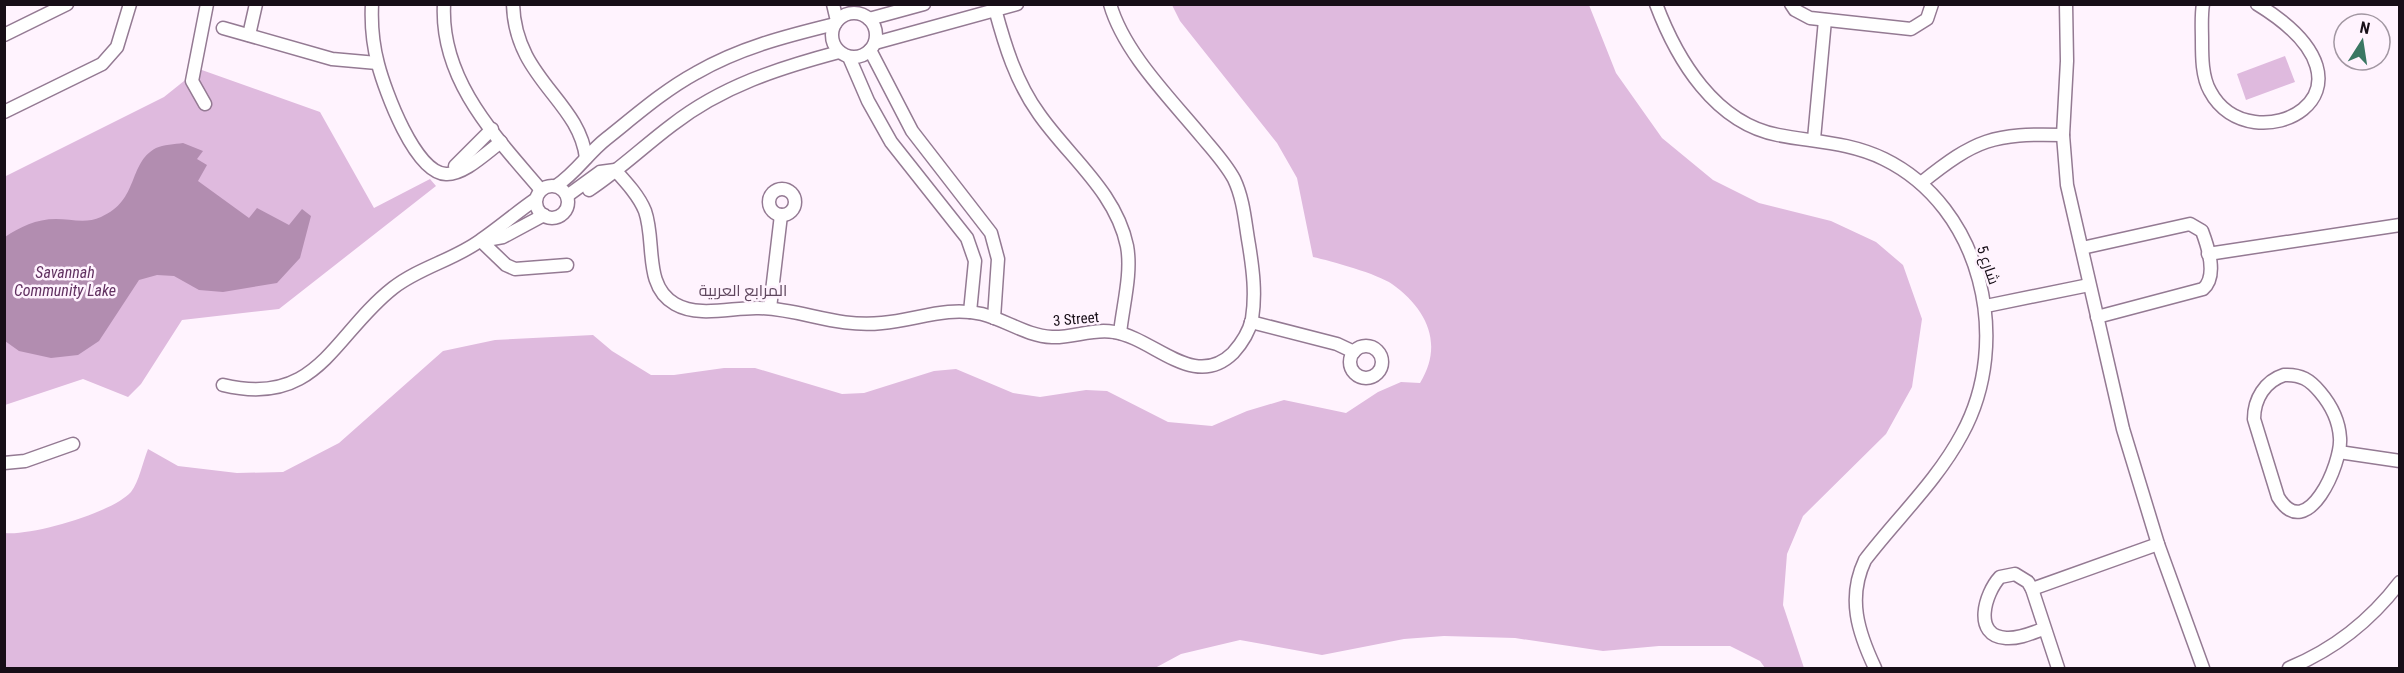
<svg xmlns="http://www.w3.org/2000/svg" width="2404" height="673" viewBox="0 0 2404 673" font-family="'Roboto Condensed',Cairo,sans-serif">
	<rect width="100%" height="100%" fill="#fff3fe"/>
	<g fill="#dfbade">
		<path d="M1172,5H1589L1616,73L1662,138L1713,180L1759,203L1831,221L1876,242L1903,265L1922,319L1912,387L1886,434L1803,516L1787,554L1783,605L1804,668H1765L1760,661L1730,646H1659L1603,651L1515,638L1444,636L1404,639L1322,655L1240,640L1181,654L1155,668H5V533C31,536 112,513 131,492C139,482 143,461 148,449L178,466L237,473L283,472L339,443L443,351L495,340L593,335L612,351L651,375H674L724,368H755L842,394L864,393L934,371L956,369L1013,393L1040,397L1086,390L1107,391L1168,422L1212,426L1247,411L1284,400L1346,413L1378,392L1401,382L1420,383C1444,344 1427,309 1392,284C1378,274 1331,261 1313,257L1297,178L1277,143L1180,21Z"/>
		<polygon points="2285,56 2295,82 2246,100 2237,74"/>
		<polygon points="199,69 320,112 374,208 430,179 436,186 279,309 182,320 141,384 128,397 83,379 5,405 4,177 164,97"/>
	</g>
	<path fill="#b28db0" d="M183,143L203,151L197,159L207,165L198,181L249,218L257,208L289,225L302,209L311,216L300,258L277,283L223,292L199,290L174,276L157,275L139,280L99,341L78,355L51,358L19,351L5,341V237C20,227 36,219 56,219C71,219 86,224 101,217C140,200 127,164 156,148C163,145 175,144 183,143Z"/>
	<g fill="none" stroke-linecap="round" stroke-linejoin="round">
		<defs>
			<g id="street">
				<path d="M372,4C371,24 373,45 378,64C385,91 415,173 446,174C464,175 487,152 501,142"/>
				<path d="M444,4C440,80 495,136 541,190"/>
				<path d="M513,4C515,79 579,100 586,158"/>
				<polyline points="833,4 837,21"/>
				<path d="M1656,4C1677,60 1715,123 1778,135C1814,142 1849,142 1884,159C1982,207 2013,341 1962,434C1937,481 1897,518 1865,560C1847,598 1858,632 1875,668"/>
				<polyline points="1791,4 1795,10 1810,18 1911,29 1927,19 1932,4"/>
				<polyline points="2066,4 2067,61 2063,135 2067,185 2123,429 2158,544 2203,668"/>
				<path d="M2203,4C2201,16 2202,29 2202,41C2202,57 2202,77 2210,91C2250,167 2402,93 2257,4"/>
				<path d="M995,9C1005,46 1016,82 1039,114C1069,157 1116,192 1127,246C1132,273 1123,305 1120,333"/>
				<circle cx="854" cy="35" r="22"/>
				<polyline points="869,19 924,4"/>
				<polyline points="223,28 332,59 377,63"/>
				<polyline points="4,35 67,4"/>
				<polyline points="249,35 256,4"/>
				<polyline points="875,43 1017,4"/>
				<polyline points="870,50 912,131 991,233 998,259 994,318"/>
				<polyline points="849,57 868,101 891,142 967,238 975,261 970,312"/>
				<polyline points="205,104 192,81 207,4"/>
				<polyline points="4,112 102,64 117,47 130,4"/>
				<polyline points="1814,139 1825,20"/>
				<polyline points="455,166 492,129"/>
				<path d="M1921,183C1976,139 1993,133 2063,135"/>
				<circle cx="552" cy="202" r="16"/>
				<path d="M556,186C576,173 588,153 606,139C635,116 663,91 696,73C739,48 786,36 835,24"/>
				<circle cx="782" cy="202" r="13"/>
				<path d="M589,190C618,171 644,146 672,125C722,86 779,68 839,52"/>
				<path d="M567,196L600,172L615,170C626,182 639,196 645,211C656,242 643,286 675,304C699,318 733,307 759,308C802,309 836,328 882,323C917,320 946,306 982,314C1006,320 1027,336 1052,337C1073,338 1093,328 1114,332C1154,338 1194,391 1233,353C1242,343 1249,332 1252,319C1256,294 1253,270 1249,245C1245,223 1244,200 1234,179C1226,164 1214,151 1203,138C1171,99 1124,53 1110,4"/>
				<polyline points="481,241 506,265 515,269 567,265"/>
				<polyline points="481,241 503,237 544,215"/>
				<path d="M2082,248L2190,224L2202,231C2208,247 2218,276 2203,289L2097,317"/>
				<polyline points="2208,254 2400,225"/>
				<polyline points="1986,306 2089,285"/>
				<polyline points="770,308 781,215"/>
				<polyline points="1251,322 1337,344 1354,352"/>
				<circle cx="1366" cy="362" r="16"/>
				<path d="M2284,375C2301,374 2310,380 2320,392C2331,405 2339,421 2340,438C2342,463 2307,545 2278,497L2254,419C2254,399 2265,381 2284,375Z"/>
				<path d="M223,385C318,408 333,335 393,288C420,267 454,260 481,240C500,227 517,212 536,199"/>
				<polyline points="2339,452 2400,461"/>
				<polyline points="4,463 25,461 73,444"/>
				<polyline points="2032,589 2158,544"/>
				<path d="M2043,629C2032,633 2019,639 2006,638C1972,636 1985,593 2000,577L2015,574L2028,582L2032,589L2058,668"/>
				<path d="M2289,668C2333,650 2371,620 2400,582"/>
			</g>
		</defs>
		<use href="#street" stroke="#947a93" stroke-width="15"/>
		<use href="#street" stroke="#fff" stroke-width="12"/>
	</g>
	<g text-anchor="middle" stroke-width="5" stroke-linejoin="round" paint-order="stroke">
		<g font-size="15" fill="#170e17" stroke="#fff3fe">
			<text transform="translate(1988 265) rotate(71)" y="5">شارع 5</text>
			<text transform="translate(1076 319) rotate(-5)" y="5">3 Street</text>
		</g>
		<g font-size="16" font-style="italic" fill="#623261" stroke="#fff3fe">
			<text x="65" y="278">Savannah<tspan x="65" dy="18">Community Lake</tspan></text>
		</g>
		<g font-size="16" fill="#5f475e" stroke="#fff3fe">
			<text x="743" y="296">المرابع العربية</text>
		</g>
	</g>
	<rect width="2404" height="673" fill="none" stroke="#170e17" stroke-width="12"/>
	<g transform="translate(2362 42) rotate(12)"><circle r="28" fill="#fff3fe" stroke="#a297a2" stroke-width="1.5"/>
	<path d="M0-4.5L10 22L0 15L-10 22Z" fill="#3a7763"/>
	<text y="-9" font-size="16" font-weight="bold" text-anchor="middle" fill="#170e17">N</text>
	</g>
</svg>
